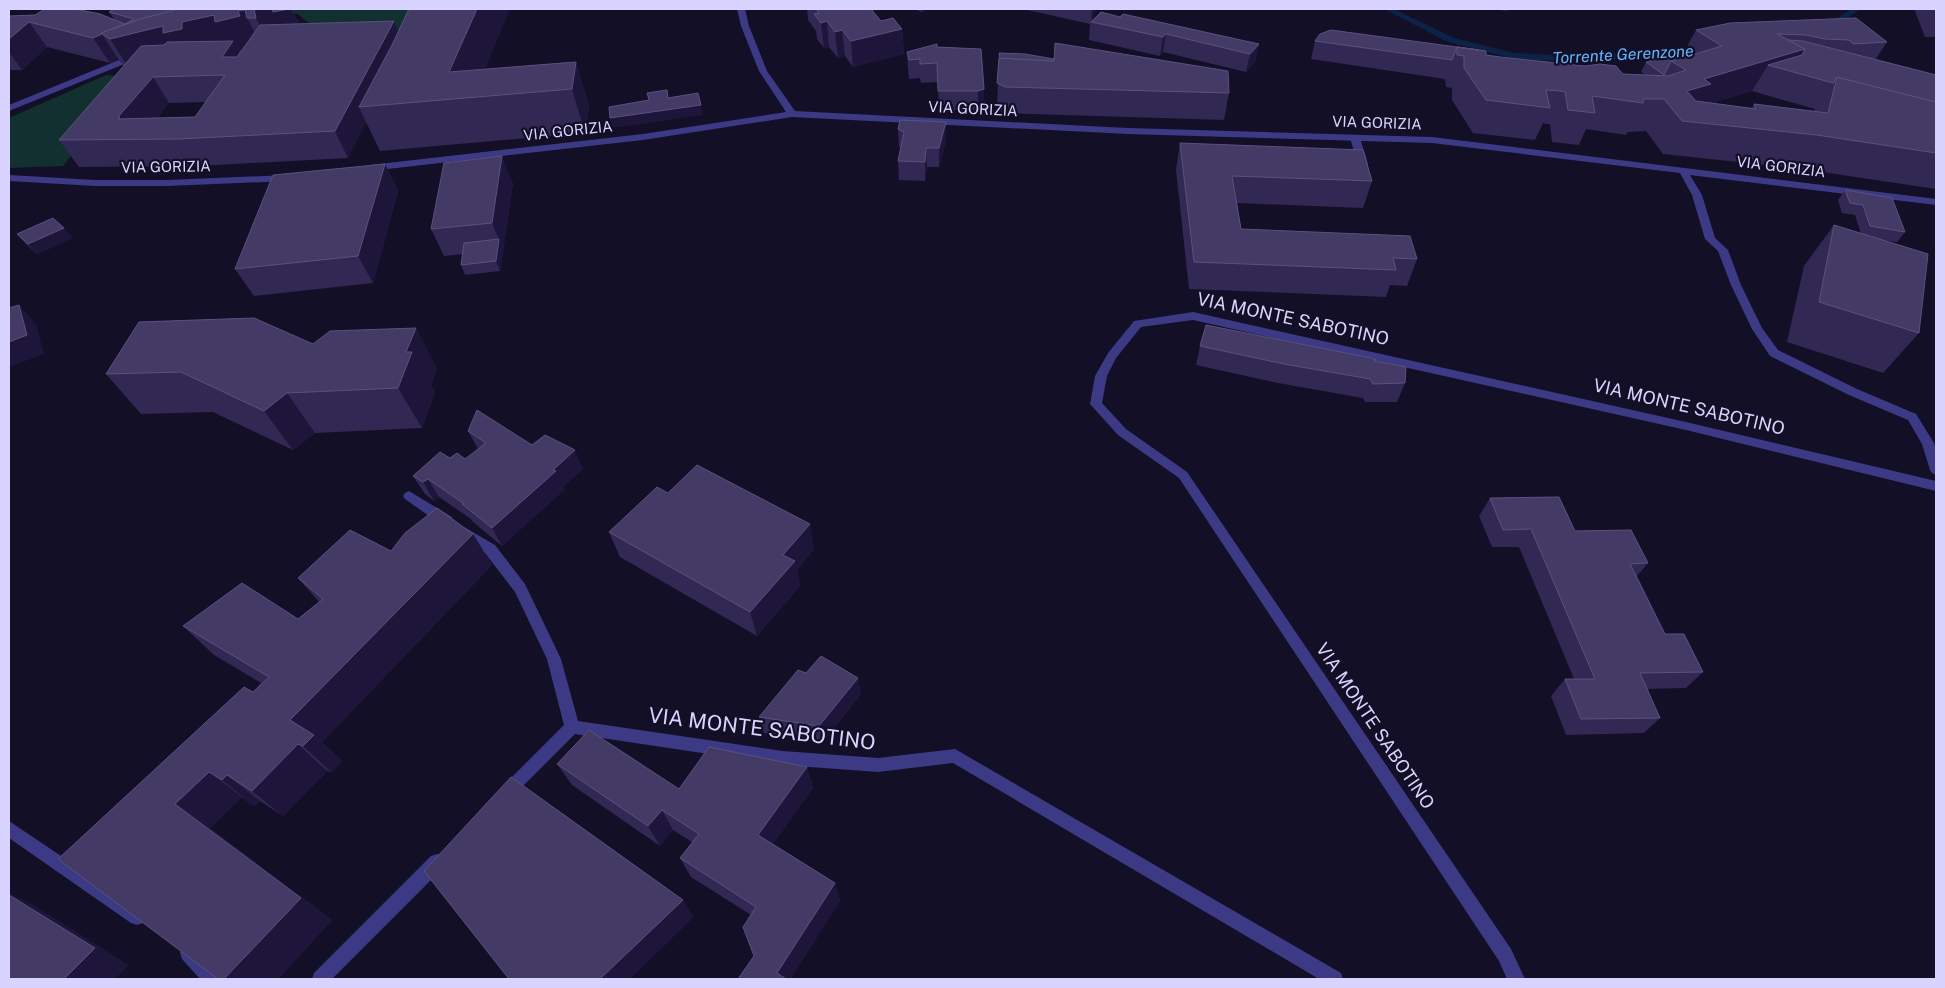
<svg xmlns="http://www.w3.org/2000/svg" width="1945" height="988" viewBox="0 0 1945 988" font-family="'Public Sans',sans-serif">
	<rect width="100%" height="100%" fill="#130f26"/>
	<g fill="#12302f">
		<polygon points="253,9 418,9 397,40 320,33 298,14"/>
		<polygon points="106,75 133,78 63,166 9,168 9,118"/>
	</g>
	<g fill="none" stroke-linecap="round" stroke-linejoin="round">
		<g fill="#0c2248" fill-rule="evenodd">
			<polygon points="1384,9 1394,9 1454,38 1515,53 1571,56 1703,47 1708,50 1703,53 1571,62 1515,59 1448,42"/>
			<polygon points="1851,9 1860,9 1830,31 1824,31 1824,27"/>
		</g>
		<polygon fill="#3d3a85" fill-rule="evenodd" points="1355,135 1360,138 1368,164 1366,166 1360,166 1358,164 1350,138"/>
		<g fill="#3d3a85" fill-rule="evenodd">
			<polygon points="737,9 745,9 749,26 767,71 795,111 1128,128 1432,137 1936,199 1936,205 1690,175 1702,195 1715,238 1728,250 1741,285 1762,328 1778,350 1857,389 1916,414 1934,443 1936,450 1936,475 1932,473 1930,470 1922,444 1908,420 1849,395 1770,356 1752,329 1731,285 1718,251 1705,239 1692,195 1680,173 1432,143 1128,134 792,117 643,140 370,171 365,168 370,165 643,134 786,112 759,71 741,26"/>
			<polygon points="136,53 140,56 139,58 9,111 9,105"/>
			<polygon points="9,175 95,180 167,180 288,175 293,178 288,181 167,186 95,186 9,181"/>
			<polygon points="1193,312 1686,422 1936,481 1936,491 1686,430 1193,320 1141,327 1116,358 1107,376 1102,403 1126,429 1187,472 1511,949 1525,979 1507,979 1499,961 1179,478 1118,435 1090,404 1095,376 1108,353 1134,321"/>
			<polygon points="409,491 452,517 453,521 452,525 442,525 405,499 403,496 405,493"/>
			<polygon points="464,527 495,545 525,584 561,659 578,721 783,751 878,758 955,749 1341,973 1343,979 1319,979 953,763 878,772 783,765 575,734 511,798 506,800 501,798 498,793 501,788 564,725 547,659 515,592 485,553 459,536 458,532 459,528"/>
			<polygon points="9,821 143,911 145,917 143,923 137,925 131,923 9,838"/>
			<polygon points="437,854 443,856 445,862 443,868 332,979 312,979 314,973 431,856"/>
			<path d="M188,945C200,949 215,967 219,979H200L182,959L180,953L182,947Z"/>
		</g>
	</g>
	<g fill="#312854" fill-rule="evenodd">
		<path d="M150,9H291L299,24L399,31L486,69L576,62L589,106L585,133L380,151L366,122L348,158L197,166L79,167L59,140L124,66L119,60L110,63L47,47L22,70H9V16L114,19L109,12ZM206,102L195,117L157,118L169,103Z"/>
		<polygon points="807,9 871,9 881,21 902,29 904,54 853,67 845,56 838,58 829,47 824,48 817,39 816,31 808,20"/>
		<polygon points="914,9 928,9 922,12"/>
		<polygon points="1023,9 1096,9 1092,21 1120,17 1259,44 1255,62 1246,72 1163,52 1160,56 1089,40 1090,24"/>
		<polygon points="1492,9 1508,9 1507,11"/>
		<polygon points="1916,9 1936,9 1936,37 1925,37 1915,11"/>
		<path d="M1730,23L1887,42L1876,59L1936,75V189L1795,168L1663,154L1646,131L1628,132L1626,135L1586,129L1579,145L1552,142L1550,124H1546L1543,123L1535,140L1473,133L1452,100V88L1446,87L1445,79L1311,59L1315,41L1320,34L1486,51V55L1623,74L1645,75L1641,72L1646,62L1684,52L1696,30ZM1752,91L1815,109L1814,111L1754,104L1752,108L1712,103Z"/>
		<polygon points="937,47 981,49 984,108 978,110 939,110 938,82 921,83 920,78 909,79 908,70 907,52"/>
		<polygon points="999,53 1229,93 1224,120 1004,113 997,109"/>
		<polygon points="946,122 946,141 939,167 927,167 925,181 899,180 898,161 901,148 899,147 898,129"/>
		<polygon points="1180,143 1372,181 1363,208 1237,203 1241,229 1417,259 1407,286 1390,285 1386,297 1189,289 1176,170"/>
		<polygon points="385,164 398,191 373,283 254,296 235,269"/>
		<polygon points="513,183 500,271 465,275 461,265 463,254 444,256 431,229"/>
		<polygon points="1845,190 1905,232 1897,242 1882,240 1919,333 1883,373 1787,342 1804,266 1834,225 1861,234 1855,215 1842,213 1838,200"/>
		<polygon points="64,228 72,238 37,254 26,244 17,234"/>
		<polygon points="313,344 437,368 431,385 435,392 422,428 315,433 293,450 213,412 141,414 106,374"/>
		<polygon points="1200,346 1376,360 1375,361 1405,383 1397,402 1365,402 1363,398 1278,383 1196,365"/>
		<polygon points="468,431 532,445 583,469 563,487 564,490 502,546 473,522 471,519 439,497 434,501 425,494 413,476 450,458 465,459 478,449"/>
		<polygon points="668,493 814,549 797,570 800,586 757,636 620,557 609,532"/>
		<polygon points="1490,498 1575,531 1648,563 1637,576 1665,634 1703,672 1686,688 1647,689 1660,718 1644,733 1566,735 1551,696 1565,679 1574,679 1519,547 1492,547 1479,516"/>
		<polygon points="473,534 492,565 322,742 342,761 331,772 327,771 283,816 260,801 254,806 242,797 210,828 332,920 278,979 218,979 58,859 253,692 261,683 214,655 183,626 298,619 319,602 298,578 391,551"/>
		<polygon points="861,694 823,742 764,733 759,717"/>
		<polygon points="557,764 679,789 807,767 813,788 773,844 835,883 840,901 754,956 751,915 691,877 680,858 692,842 673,830 660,846 572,785"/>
	</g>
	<g fill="#1d163a">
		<polygon points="254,9 291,9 302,32 273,49 256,18"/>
		<polygon points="477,9 510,9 474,97 449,72"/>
		<polygon points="922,9 928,9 922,12"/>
		<polygon points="1092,9 1096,9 1091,24"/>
		<polygon points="245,10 247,18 260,42 257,47 239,51 248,67 222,57 131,71 110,39 137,29 211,15"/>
		<polygon points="394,21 405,47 359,107 366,122 348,158 335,131"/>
		<polygon points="827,21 829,47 824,48 821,23"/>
		<polygon points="29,22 47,47 22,70 9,52 9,39"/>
		<polygon points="902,29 904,54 853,67 851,41"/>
		<polygon points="842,30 845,56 838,58 835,32"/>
		<polygon points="102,34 119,60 110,63 93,38"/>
		<polygon points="1166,34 1163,52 1160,56 1163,37"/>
		<polygon points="1259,44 1255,62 1246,72 1250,54"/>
		<polygon points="1805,49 1791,71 1768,65 1752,91 1697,108 1687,91 1704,79"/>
		<polygon points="576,62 589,106 585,133 572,89"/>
		<polygon points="153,77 169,103 139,139 118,119 118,117"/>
		<polygon points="984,89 984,108 978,110 978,91"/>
		<polygon points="698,93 703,115 613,128 610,118"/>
		<polygon points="946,122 946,141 939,167 939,148"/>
		<polygon points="926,148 927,167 925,181 925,162"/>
		<polygon points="502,156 513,183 500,271 496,261 499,239 492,223"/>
		<polygon points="385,164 398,191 373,283 358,256"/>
		<polygon points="64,228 72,238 37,254 28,244"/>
		<polygon points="19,305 36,324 44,354 9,367 9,342"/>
		<polygon points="416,328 437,368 431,385 435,392 422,428 398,388 406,352"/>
		<polygon points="287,393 315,433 293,450 264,411"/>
		<polygon points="575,450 583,469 563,487 564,490 502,546 492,528 553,470"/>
		<polygon points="428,479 439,497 434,501 423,482"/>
		<polygon points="810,524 814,549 797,570 800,586 757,636 750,612 783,555"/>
		<polygon points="473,534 492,565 322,742 342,761 331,772 303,746 290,720"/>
		<polygon points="858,678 861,694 823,742 819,726"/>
		<polygon points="298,744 327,771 283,816 252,791"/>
		<polygon points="807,767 813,788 766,854 758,835"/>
		<polygon points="209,772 242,797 210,828 332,920 278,979 224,979 175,804"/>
		<polygon points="227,775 260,801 254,806 222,780"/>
		<polygon points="662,810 673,830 660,846 648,826"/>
		<polygon points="835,883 840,901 791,979 780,979 777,973"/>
		<polygon points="9,893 35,906 129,965 115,979 64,979 9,895"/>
		<polygon points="683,900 694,917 630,979 600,979"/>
	</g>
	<g fill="#433a66" stroke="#5a527e" fill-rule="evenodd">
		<polygon points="45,9 75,9 100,14 125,24 101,33 102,34 93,38 29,22 9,39 9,16 35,15"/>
		<polygon points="114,9 178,9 141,19 126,24 125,24 134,19 109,12"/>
		<polygon points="178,9 254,9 256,18 247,18 245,10 238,11 240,16 215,22 214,15 182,22 182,29 163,33 163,26 110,39 101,33 141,19"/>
		<polygon points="272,9 289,9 273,12"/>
		<polygon points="409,9 477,9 449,72 576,62 572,89 359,107 392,45"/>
		<polygon points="816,9 871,9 881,21 893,18 902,29 851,41 842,30 835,32 827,21 821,23 814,14 819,13"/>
		<polygon points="1101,12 1120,17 1123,14 1259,44 1250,54 1166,34 1163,37 1091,22"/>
		<polygon points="1856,18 1887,42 1853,44 1849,40 1825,39 1806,35 1777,34 1805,49 1704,79 1711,84 1687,91 1696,101 1756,109 1754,104 1828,113 1837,77 1936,102 1936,153 1817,135 1682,121 1664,99 1643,99 1643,103 1592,96 1595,113 1568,110 1565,92 1561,91 1546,90 1550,108 1486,100 1464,68 1464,56 1457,55 1457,47 1486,51 1486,55 1500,57 1585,66 1600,64 1616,66 1623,74 1668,76 1686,70 1671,61 1722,46 1696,30 1730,23"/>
		<path d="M394,21L335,131L180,139L59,140L141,46L164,45L167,42L233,41L222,57H237L260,25ZM225,75L195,117L118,119L120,117H118L153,77Z"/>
		<polygon points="1331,30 1479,50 1457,47 1452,60 1315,41 1320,34"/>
		<polygon points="1788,40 1803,41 1936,75 1936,102 1837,77 1833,83 1768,65 1802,55 1805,49"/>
		<polygon points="1055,43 1228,71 1229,93 1005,87 997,83 999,58 1054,61"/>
		<polygon points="937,44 937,47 981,49 984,89 978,91 938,91 937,63 920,64 920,59 909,60 907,52"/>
		<polygon points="1684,52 1689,56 1671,61 1664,75 1646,62"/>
		<polygon points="999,53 1025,54 1054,59 1054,61 1000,58"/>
		<polygon points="667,90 668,98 698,93 701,105 610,118 609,107 649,100 647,93"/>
		<polygon points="900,120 946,122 939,148 926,148 925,162 898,161 904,132 898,129"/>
		<polygon points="1180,143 1363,150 1372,181 1232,176 1241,229 1410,236 1417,259 1393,258 1396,270 1194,262"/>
		<polygon points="502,156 492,223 431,229 444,163"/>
		<polygon points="385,164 358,256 235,269 273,175"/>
		<polygon points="1845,190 1892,198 1905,232 1870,226 1863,205 1850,203"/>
		<polygon points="53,218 64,228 28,244 17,234"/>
		<polygon points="1834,225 1928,254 1919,333 1819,302"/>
		<polygon points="499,239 496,261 461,265 464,243"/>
		<polygon points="19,305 27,335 9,342 9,308"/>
		<polygon points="254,318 313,344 330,331 416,328 406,352 412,352 398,388 287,393 264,411 181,372 106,374 139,322"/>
		<polygon points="1206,325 1371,358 1376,360 1374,361 1406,367 1405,383 1373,384 1370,379 1284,364 1200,346"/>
		<polygon points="477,410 532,445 545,435 575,450 553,470 556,471 492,528 462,504 463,503 428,479 423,482 413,476 440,452 450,458 457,453 465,459 486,443 468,431"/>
		<polygon points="697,465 810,524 783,555 795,561 750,612 609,532 657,487 668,493"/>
		<polygon points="1559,497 1575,531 1631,530 1648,563 1630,564 1665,634 1684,634 1703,672 1640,673 1660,718 1581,719 1565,679 1595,679 1531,529 1503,530 1490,498"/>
		<polygon points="437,508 473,534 290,720 314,735 303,746 298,744 252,791 227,775 222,780 209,772 175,804 301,898 224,979 218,979 58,859 244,687 253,692 269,677 183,626 242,583 298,619 323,599 298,578 350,530 391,551 405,533"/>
		<polygon points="821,656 858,678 819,726 759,717 798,670 806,673"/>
		<polygon points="589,730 679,789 709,747 807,767 758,835 835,883 777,973 786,979 738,979 754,956 743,927 756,907 680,858 699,834 662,810 648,826 557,764"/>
		<polygon points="511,777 683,900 600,979 509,979 424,871"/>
		<polygon points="9,895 95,948 64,979 9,979"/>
	</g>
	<g text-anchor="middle" stroke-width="4.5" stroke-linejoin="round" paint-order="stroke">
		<g font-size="15" fill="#d9d4ff" stroke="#130f26">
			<text transform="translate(973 109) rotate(3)" y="5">VIA GORIZIA</text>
			<text transform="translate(1377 123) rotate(2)" y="5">VIA GORIZIA</text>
			<text transform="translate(568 131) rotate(-6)" y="5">VIA GORIZIA</text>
			<text transform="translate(166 167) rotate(-1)" y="5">VIA GORIZIA</text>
			<text transform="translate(1781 167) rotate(7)" y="5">VIA GORIZIA</text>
		</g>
		<g font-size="16" font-style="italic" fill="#62b6ff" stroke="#130f26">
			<text transform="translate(1623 54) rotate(-3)" y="6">Torrente Gerenzone</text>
		</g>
		<g font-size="18" fill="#d9d4ff" stroke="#130f26">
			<text transform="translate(1293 319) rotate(12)" y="6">VIA MONTE SABOTINO</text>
			<text transform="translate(1689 407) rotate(13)" y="6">VIA MONTE SABOTINO</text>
			<text transform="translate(1375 726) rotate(56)" y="6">VIA MONTE SABOTINO</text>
		</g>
		<g font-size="21" fill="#d9d4ff" stroke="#130f26">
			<text transform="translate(762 729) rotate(7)" y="7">VIA MONTE SABOTINO</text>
		</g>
	</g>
	<rect width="1945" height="988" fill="none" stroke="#d9d4ff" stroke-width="20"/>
</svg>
